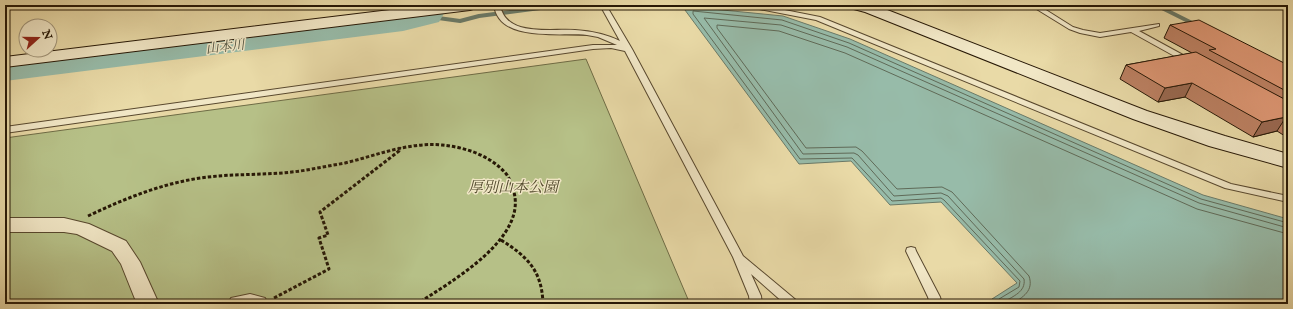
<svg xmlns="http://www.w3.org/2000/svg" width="1293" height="309" viewBox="0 0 1293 309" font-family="'IM FELL English','Noto Serif JP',serif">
	<rect width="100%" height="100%" fill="#e9daa7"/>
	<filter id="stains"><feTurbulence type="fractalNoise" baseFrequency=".005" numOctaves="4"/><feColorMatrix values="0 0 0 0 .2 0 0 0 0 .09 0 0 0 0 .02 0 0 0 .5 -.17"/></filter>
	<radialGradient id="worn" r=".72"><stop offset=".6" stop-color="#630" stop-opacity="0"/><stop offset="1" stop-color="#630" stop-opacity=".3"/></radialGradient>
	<polygon fill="#b6c087" stroke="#6e6c46" points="586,59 690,304 5,304 5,138"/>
	<polygon fill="#97bba9" stroke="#6a7a68" points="682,6 783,16 850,39 1203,195 1288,219 1288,304 996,304 992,299 1017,283 941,202 890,205 851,161 799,164"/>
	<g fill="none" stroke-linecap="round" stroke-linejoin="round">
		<g stroke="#5f6a58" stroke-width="1">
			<polyline points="999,304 999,299 1019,287 1020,281 944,200 941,198 892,201 852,158 800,159 693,14 693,11 782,20 849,43 1201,199 1288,223"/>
			<path d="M1004,304V302C1013,296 1026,292 1024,279L948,196L941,193L894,196L858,155L854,153L803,154L704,18L781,25L847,47L1199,203L1288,228"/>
			<path d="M1012,304C1023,297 1034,291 1029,276L952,192L942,187L897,189L862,151L856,147L806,148L717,28V25L779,31L845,53L1197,209L1288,234"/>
		</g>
		<g stroke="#6a7a68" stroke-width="4">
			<polyline points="1156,5 1194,24"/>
			<polyline points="431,17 460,21 479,16 563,5"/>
		</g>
		<polygon fill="#97bba9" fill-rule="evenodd" points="429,5 449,5 439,22 403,31 5,81 5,67 403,17 423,12"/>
		<defs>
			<g id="lane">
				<path d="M494,5H500C506,38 551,28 575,30C590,31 606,34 620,41L600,5H606L632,49L743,256L797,301L799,304H785L751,274L761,296L762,304H750L749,296L733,257L625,51L611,48L593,49L5,133V127L593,45H617L598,37L587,35C559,32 499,43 494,5Z"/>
				<polygon points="746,5 759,5 820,17 1231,184 1288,196 1288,202 1225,188 816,20 749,7"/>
				<polygon points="1030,5 1038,5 1073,27 1083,30 1100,33 1159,24 1159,26 1139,31 1194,61 1193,63 1187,63 1131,32 1100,37 1080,33 1069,29"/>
				<polygon points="911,247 915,248 916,251 940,297 942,304 930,304 928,297 906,251 907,248"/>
			</g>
			<g id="street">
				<polygon points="5,218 64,218 89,224 126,241 140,262 159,304 137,304 121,264 112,251 77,234 64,232 5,232"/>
				<polygon points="250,294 265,298 268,304 228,304 231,298"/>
			</g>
			<g id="secondary">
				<polygon points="431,5 478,5 476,8 470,10 5,67 5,57"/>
				<polygon points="848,5 877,6 1147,111 1225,136 1288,154 1288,168 1209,146 1133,119 865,12 850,8"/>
			</g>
		</defs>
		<use href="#lane" stroke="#58482e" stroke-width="2"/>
		<use href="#street" stroke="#58482e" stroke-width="2"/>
		<use href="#secondary" stroke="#271806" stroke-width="2"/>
		<g stroke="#271806" stroke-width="3" stroke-dasharray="3.5 2" stroke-linecap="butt">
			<path d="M88,216C126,198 165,182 208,177C242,173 277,176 312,169C323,167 334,165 345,163C378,155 408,142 442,145C465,147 492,156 507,175C510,179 511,185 513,189C530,238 450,282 417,304"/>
			<path d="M501,240C528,257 542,271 543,304"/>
			<polyline points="274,298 329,269 319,238 328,235 320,212 399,151 400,147"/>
		</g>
		<use href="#lane" fill="#f1e7c6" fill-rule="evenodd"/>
		<use href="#street" fill="#f1e7c6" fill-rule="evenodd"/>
		<use href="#secondary" fill="#f1e7c6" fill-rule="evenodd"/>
	</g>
	<polygon fill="#bc8062" stroke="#271806" points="1170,25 1288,65 1288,138 1277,131 1253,137 1185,97 1158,102 1120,79 1126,65 1192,53 1164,38"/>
	<g fill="#996850" stroke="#271806">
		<polygon points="1192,83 1185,97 1158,102 1165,88"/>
		<polygon points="1286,117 1277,131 1253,137 1262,122"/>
	</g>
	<g fill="#db9572" stroke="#271806">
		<polygon points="1199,20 1288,65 1288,92 1209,50 1216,49 1170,25"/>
		<polygon points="1196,52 1288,101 1288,118 1286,117 1262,122 1192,83 1165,88 1126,65"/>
	</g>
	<g text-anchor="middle" stroke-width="3" stroke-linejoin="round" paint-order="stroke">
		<g font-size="13" font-style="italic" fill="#4e513f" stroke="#f1e7c6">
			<text transform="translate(225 46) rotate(-7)" y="5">山本川</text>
		</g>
		<g font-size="15" font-style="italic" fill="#524a2d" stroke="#f1e7c6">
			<text x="513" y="192">厚別山本公園</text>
		</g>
	</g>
	<rect width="1293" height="309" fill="none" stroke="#e9daa7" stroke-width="20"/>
	<rect x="6" y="6" width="1281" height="297" fill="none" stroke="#271806" stroke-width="2"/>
	<rect x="10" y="10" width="1273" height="289" fill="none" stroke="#271806"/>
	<g transform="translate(38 38) rotate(69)"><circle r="19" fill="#f1e7c6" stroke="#a09479"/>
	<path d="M0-3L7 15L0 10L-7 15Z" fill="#8f2418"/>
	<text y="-6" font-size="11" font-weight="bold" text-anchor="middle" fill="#271806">N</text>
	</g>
	<rect width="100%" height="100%" filter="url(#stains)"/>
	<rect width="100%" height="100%" fill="url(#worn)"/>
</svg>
